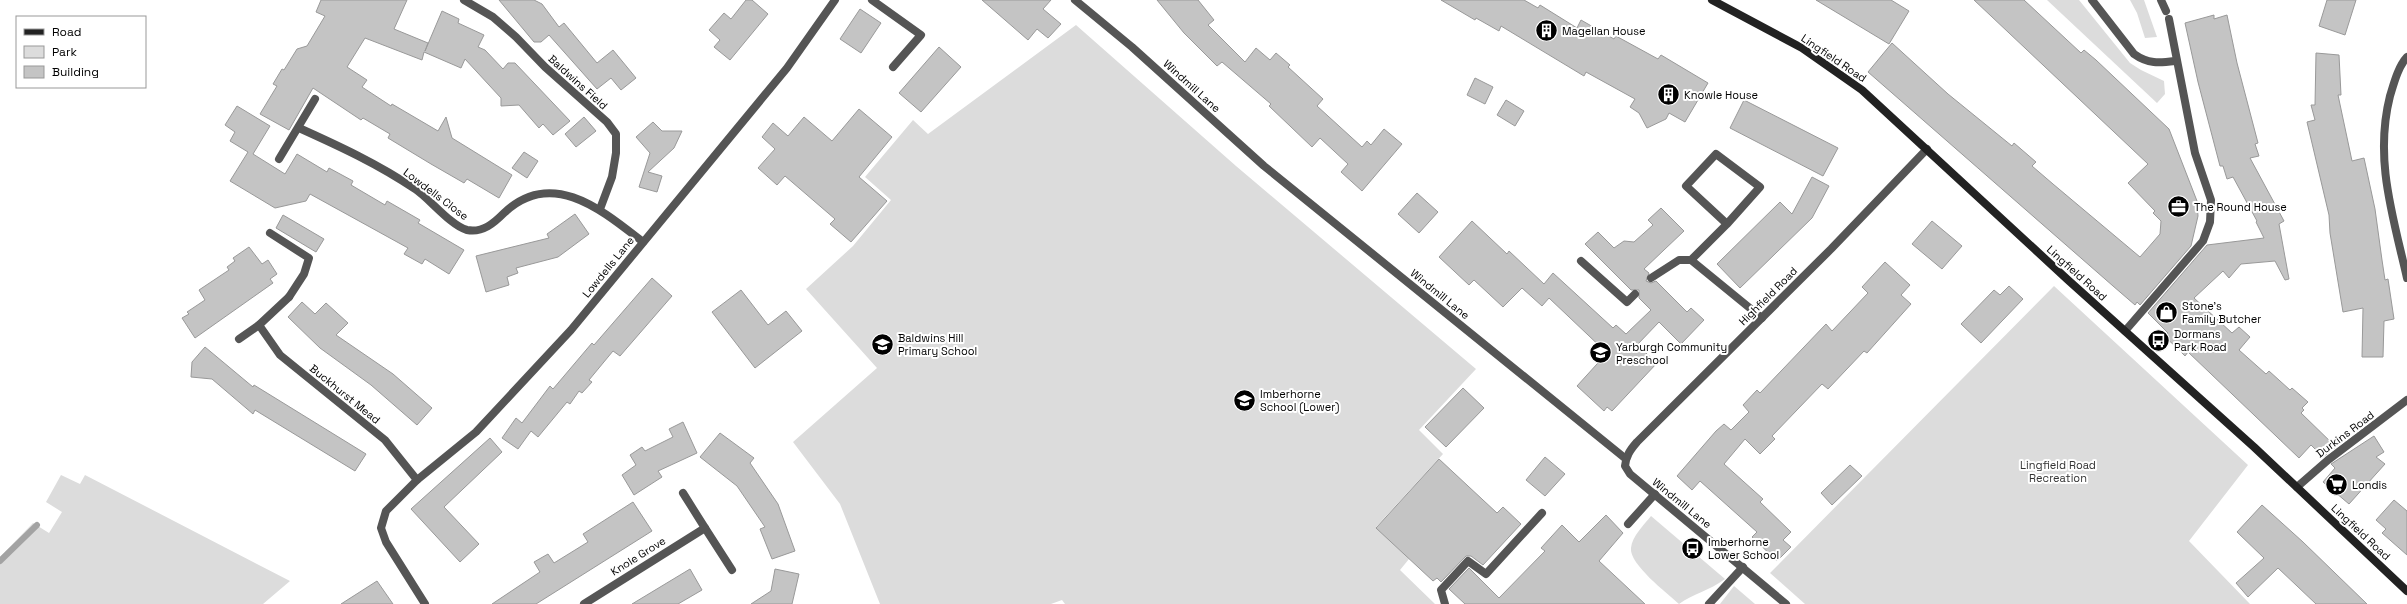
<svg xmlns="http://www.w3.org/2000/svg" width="2407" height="604" viewBox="0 0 2407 604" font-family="'Space Grotesk',sans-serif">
	<rect width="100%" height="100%" fill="#fff"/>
	<g fill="#dcdcdc">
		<polygon points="2047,0 2079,0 2130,63 2141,70 2164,81 2165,94 2157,103"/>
		<polygon points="2130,0 2144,0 2157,37 2145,38 2137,13"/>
		<polygon points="1076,25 1236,166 1476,369 1419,430 1443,454 1376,527 1409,559 1400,570 1435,604 1065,604 1062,600 1051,604 880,604 840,504 793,442 877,368 806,289 853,246 891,200 865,177 913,120 928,134"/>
		<polygon points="2054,286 2248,465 2189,541 2250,604 1805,604 1770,573"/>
		<polygon points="61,475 80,484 85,475 290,581 263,604 0,604 0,557 33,523 49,533 62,512 46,502"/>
		<path d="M1651,516L1725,579C1709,591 1694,593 1679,604C1667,593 1629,564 1631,548C1632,536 1644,525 1651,516Z"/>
		<polygon points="1734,586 1755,604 1720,604"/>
	</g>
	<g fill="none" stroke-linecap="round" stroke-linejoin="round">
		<polyline stroke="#a3a3a3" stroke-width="6" points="0,561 37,525"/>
	</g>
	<g fill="#c4c4c4" stroke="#999">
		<polygon points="321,0 407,0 394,29 428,43 425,51 442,11 459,19 458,23 484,35 478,47 485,50 503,69 508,63 515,63 570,121 553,135 543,124 539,128 519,105 501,106 501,98 465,59 461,68 424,52 422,60 365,38 347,67 367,80 362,87 391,106 392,104 438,131 446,117 452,138 512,175 499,198 467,179 464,183 431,164 388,138 390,134 363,118 361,120 313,88 289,130 260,114 277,86 273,84 282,69 284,70 297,49 307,46 325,16 316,12"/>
		<polygon points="499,0 534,0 542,4 559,27 564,23 597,63 613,50 636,78 621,90 611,78 597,89 549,35 541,42 534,42"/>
		<polygon points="746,0 752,0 768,14 730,60 714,47 720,40 709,30 724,13 731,19"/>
		<polygon points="982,0 1051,0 1043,9 1061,24 1048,38 1037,29 1028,40"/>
		<polygon points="1157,0 1198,0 1214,20 1208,25 1245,62 1256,48 1270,60 1276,53 1290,65 1288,67 1323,99 1317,106 1362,147 1367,141 1371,145 1384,129 1402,144 1362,191 1341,172 1348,164 1320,138 1312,147 1269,106 1271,104 1222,62 1217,66 1184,33"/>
		<polygon points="1441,0 1524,0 1538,8 1540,5 1577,28 1581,20 1614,39 1616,36 1658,59 1661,55 1708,83 1685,122 1669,113 1666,119 1647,128 1639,113 1630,107 1635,99 1586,72 1584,76 1501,26 1499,31 1476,18 1475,20"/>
		<polygon points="1816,0 1891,0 1909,11 1889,44"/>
		<polygon points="1974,0 2024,0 2081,53 2084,50 2096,60 2169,129 2197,201 2198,216 2191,246 2140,305 2137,302 2135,305 2113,286 1868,72 1892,43 1948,94 2012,146 2014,143 2036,162 2032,166 2053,184 2140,257 2160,234 2161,221 2153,213 2155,211 2128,183 2148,164"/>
		<polygon points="2327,0 2356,0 2345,35 2319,26"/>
		<polygon points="860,9 881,23 861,53 840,39"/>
		<polygon points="2214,15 2214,19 2227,15 2237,63 2258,143 2255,144 2259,156 2250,158 2284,221 2279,224 2289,279 2285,280 2275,261 2241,264 2229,278 2223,271 2194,298 2232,333 2239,327 2250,337 2239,350 2266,374 2269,371 2290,390 2292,388 2308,402 2302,408 2304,410 2301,413 2336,447 2323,457 2311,445 2299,458 2188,352 2185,356 2175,346 2165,337 2168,333 2148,313 2207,245 2264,238 2256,222 2257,221 2233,177 2227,179 2223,166 2220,166 2198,82 2185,23"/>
		<polygon points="939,47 961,67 921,112 899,93"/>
		<polygon points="2316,53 2339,55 2341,95 2338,95 2352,161 2364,158 2375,209 2382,260 2385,280 2388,279 2394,319 2384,321 2383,357 2362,357 2363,308 2343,312 2330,233 2329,215 2307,122 2315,120 2311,105 2315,105"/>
		<polygon points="1475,78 1493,87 1485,104 1467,95"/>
		<polygon points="1506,100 1524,111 1515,126 1497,115"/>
		<polygon points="1744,100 1838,148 1823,176 1730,128"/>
		<polygon points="237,106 270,126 253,154 285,174 297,154 327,172 329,168 353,181 351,185 385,205 387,201 420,220 418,223 464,250 449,274 425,259 422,264 404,254 408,248 310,194 306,201 275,208 230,181 248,152 230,141 235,132 225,125"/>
		<polygon points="859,109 892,137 859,177 887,201 851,242 830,224 835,219 785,176 777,185 758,168 775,149 762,137 773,123 788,136 804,117 832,141"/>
		<polygon points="584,117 596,131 576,147 565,134"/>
		<polygon points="653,122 662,131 682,131 674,148 648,172 662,176 657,192 639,187 650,153 636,137"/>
		<polygon points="524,152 538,161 527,178 512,168"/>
		<polygon points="1812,177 1829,186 1812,218 1740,288 1717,264 1780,202 1792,214"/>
		<polygon points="1417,193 1438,212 1419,233 1398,214"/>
		<polygon points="1661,208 1684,231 1644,269 1649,273 1646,281 1651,283 1656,281 1687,312 1691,308 1704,320 1681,344 1659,322 1637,345 1657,363 1612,411 1607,407 1604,411 1577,386 1607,353 1549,298 1542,306 1522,288 1503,307 1474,280 1469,285 1439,257 1472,221 1507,254 1509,251 1544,284 1553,273 1613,328 1616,325 1626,334 1651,310 1639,298 1639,290 1631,290 1585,244 1598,232 1614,248 1624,241 1634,242 1653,225 1648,220"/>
		<polygon points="575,214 589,234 558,257 516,268 518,273 507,277 509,285 486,292 476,256 549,238 547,234"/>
		<polygon points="283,215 324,239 316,252 276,228"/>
		<polygon points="1932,221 1962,246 1942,269 1912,244"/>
		<polygon points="249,247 262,264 268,260 277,274 270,279 273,283 195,338 182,318 189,314 187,312 205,300 199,290 229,270 227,267 235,261 233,258"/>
		<polygon points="1885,262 1910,285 1901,295 1911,304 1867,353 1864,351 1828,389 1822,384 1772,436 1775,439 1760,454 1745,439 1724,464 1763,499 1760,502 1791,532 1783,540 1791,547 1777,561 1752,537 1757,532 1700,481 1692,490 1677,476 1716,431 1724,424 1731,430 1749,412 1743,405 1757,390 1760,393 1826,324 1832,331 1868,293 1862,287"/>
		<polygon points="652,278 672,296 620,356 613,351 589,380 592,382 582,393 579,391 570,404 567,402 538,437 531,431 518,449 502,438 516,418 522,423 550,386 553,389 592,343 594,345"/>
		<polygon points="2009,286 2023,299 1981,343 1961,324 1994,290 2000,295"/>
		<polygon points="741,290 768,325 786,311 802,331 755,368 712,312"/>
		<polygon points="302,302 315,314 326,303 348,323 336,335 393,374 432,408 417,425 371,385 320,348 288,317"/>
		<polygon points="205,347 253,387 254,385 366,454 355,471 255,410 253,414 212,379 191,377 192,362"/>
		<polygon points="1463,388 1484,408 1446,447 1425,427"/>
		<polygon points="683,422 697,453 658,471 662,477 634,495 622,475 636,465 630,455 642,447 645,451 673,437 669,429"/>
		<polygon points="720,433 754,458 750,463 778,504 795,551 772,559 760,529 765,527 737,486 700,457"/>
		<polygon points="2374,436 2384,452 2376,457 2385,464 2349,504 2323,482 2335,468 2331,464"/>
		<polygon points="490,438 502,452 444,507 479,544 460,562 411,509"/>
		<polygon points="1545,457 1565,474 1545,496 1526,480"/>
		<polygon points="1439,459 1497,513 1503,507 1521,524 1483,565 1471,556 1466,556 1441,582 1437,578 1433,581 1376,528"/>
		<polygon points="1850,465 1862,476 1832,505 1821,493"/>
		<polygon points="2394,500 2407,511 2407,555 2382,533 2386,529 2376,520"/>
		<polygon points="633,502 652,531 536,604 492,604 540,572 534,562 548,554 554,563 588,542 583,534"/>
		<polygon points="2262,505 2303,542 2367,604 2316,604 2278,568 2248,597 2236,583 2264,558 2237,532"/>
		<polygon points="1606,515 1623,533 1599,561 1645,604 1465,604 1449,589 1469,568 1499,598 1545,551 1541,548 1562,525 1579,542"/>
		<polygon points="690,569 702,590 678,604 632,604"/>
		<polygon points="775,569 799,574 792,604 751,604 771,591"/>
		<polygon points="377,581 393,604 341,604"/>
	</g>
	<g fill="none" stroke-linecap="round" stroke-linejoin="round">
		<g stroke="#555" stroke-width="8">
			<polyline points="270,233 309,258 304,274 289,297"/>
			<polyline points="1581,261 1627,302 1635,294"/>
			<polyline points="1651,278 1679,260 1691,260"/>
			<polyline points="1628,524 1655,494"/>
			<polyline points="1445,604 1441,590 1468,561 1486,574 1542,513"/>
			<polyline points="1709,604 1743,567"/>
		</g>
		<g stroke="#555" stroke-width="8">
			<polyline points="464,0 493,17 516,37 545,67 607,122 616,134 616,153 612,177 600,209"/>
			<polyline points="872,0 921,35 893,67"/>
			<polyline points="1075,0 1132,47 1264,166 1626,459"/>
			<path d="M2092,0L2134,54C2148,64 2159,63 2175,61"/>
			<polyline points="2161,0 2166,11"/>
			<path d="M2407,57C2398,67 2394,83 2390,96C2374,159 2393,216 2407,278"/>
			<path d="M299,128C339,146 378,164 415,189C429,198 451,226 467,230C483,233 494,223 504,213C552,167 603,211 643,242"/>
			<polyline points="279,159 315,99"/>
			<polyline points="1727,224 1760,187 1716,154 1686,186 1727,224 1691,260 1762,318"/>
			<polyline points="259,325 280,355 385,440 417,480"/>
			<polyline points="2125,331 2203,241 2210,222 2211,200 2195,153 2169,19"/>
			<polyline points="239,339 259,325 289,297"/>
			<polyline points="2297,487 2328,460 2407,400"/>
			<polyline points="705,528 732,570"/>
			<polyline points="425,604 386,542 381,528 386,511 417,480 476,432 571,330 787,68 835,0"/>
			<polyline points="584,604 705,528 683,493"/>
			<path d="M1786,604L1630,474L1625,466C1626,456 1630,450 1637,442L1831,249L1927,149"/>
		</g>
		<polyline stroke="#222" stroke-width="8" points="1712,0 1802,48 1862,90 2068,280 2254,447 2407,591"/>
	</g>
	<defs>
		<symbol id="building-disc" viewBox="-11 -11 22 22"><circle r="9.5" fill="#000" stroke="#fff"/><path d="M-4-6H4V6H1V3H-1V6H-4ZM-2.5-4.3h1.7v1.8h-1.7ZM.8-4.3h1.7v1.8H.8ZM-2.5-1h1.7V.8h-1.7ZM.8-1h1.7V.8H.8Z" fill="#fff"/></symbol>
		<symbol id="office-disc" viewBox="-11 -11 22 22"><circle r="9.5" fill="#000" stroke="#fff"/><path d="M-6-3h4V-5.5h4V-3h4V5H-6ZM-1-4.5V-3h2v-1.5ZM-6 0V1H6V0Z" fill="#fff"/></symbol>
		<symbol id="shop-disc" viewBox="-11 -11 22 22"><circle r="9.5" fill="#000" stroke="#fff"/><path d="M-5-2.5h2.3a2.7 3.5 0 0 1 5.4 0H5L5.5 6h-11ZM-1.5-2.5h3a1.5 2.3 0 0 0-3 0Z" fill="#fff"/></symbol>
		<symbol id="bus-disc" viewBox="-11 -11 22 22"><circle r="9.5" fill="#000" stroke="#fff"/><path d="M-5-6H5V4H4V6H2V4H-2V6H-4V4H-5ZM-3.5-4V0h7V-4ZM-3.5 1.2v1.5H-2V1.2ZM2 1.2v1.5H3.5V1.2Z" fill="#fff"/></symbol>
		<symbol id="school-disc" viewBox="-11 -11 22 22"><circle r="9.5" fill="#000" stroke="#fff"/><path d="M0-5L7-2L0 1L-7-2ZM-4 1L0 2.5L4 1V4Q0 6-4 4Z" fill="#fff"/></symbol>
		<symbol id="supermarket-disc" viewBox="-11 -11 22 22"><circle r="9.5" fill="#000" stroke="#fff"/><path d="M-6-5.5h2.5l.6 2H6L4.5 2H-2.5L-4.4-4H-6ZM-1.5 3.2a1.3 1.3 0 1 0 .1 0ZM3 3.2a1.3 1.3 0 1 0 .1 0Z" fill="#fff"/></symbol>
	</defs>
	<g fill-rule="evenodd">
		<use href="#building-disc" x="1534" y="18" width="25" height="25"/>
		<use href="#building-disc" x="1656" y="82" width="25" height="25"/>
		<use href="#office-disc" x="2166" y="194" width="25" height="25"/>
		<use href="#shop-disc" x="2154" y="300" width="25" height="25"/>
		<use href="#bus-disc" x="2146" y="328" width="25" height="25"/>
		<use href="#school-disc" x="870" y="332" width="25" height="25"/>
		<use href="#school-disc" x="1588" y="340" width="25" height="25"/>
		<use href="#school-disc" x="1232" y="388" width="25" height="25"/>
		<use href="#supermarket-disc" x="2324" y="472" width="25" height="25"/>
		<use href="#bus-disc" x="1680" y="536" width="25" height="25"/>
	</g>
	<g text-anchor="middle" stroke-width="4" stroke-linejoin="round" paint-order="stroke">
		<g font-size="11" fill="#000" stroke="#fff" text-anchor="start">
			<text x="1562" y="35">Magellan House</text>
			<text x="1684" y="99">Knowle House</text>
			<text x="2194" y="211">The Round House</text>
			<text x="2182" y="310">Stone's<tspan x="2182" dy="13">Family Butcher</tspan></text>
			<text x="2174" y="338">Dormans<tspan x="2174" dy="13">Park Road</tspan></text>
			<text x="898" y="342">Baldwins Hill<tspan x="898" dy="13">Primary School</tspan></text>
			<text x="1616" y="351">Yarburgh Community<tspan x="1616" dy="13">Preschool</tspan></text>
			<text x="1260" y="398">Imberhorne<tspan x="1260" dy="13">School (Lower)</tspan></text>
			<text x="2352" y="489">Londis</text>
			<text x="1708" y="546">Imberhorne<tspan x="1708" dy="13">Lower School</tspan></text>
		</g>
		<g font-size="11" fill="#000" stroke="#fff">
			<text transform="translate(1834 58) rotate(34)" y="4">Lingfield Road</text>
			<text transform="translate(578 82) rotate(42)" y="4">Baldwins Field</text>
			<text transform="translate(1192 86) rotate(42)" y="4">Windmill Lane</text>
			<text transform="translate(436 194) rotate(37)" y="4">Lowdells Close</text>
			<text transform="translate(608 267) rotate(-51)" y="4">Lowdells Lane</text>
			<text transform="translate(2077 273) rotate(42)" y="4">Lingfield Road</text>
			<text transform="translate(1440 294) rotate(39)" y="4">Windmill Lane</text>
			<text transform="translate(1768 296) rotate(-45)" y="4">Highfield Road</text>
			<text transform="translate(345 394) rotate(39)" y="4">Buckhurst Mead</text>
			<text transform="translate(2345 434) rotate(-37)" y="4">Durkins Road</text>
			<text transform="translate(1682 503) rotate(39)" y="4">Windmill Lane</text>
			<text transform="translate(2361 532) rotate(43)" y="4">Lingfield Road</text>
			<text transform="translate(638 556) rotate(-32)" y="4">Knole Grove</text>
		</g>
		<g font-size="11" fill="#333" stroke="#fff">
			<text x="2058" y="469">Lingfield Road<tspan x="2058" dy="13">Recreation</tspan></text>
		</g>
	</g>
	<rect x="16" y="16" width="130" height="72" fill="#ffffff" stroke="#999999"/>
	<rect x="24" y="29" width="20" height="6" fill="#222222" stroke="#999999"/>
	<text x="52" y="36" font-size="12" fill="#000000">Road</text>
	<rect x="24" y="46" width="20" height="12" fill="#dcdcdc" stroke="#999999"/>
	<text x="52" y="56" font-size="12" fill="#000000">Park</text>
	<rect x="24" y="66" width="20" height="12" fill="#c4c4c4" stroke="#999999"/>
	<text x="52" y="76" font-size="12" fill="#000000">Building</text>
</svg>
